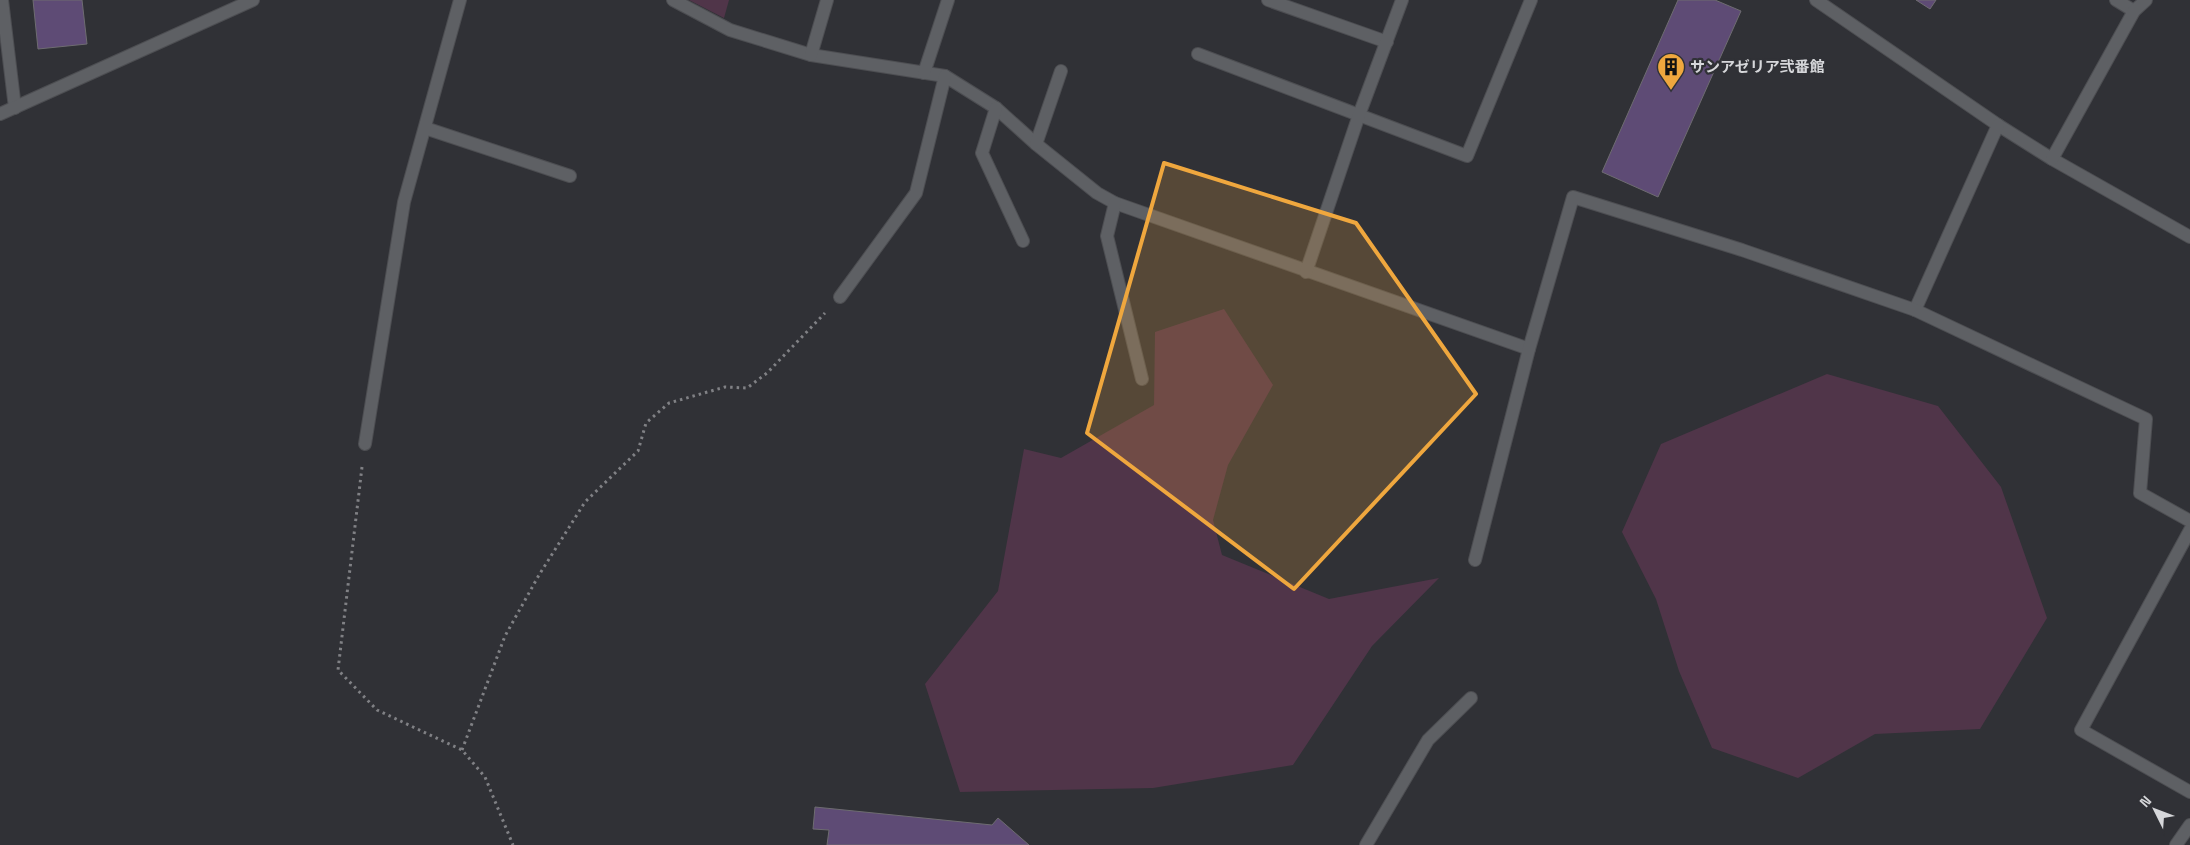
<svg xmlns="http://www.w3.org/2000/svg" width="2190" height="845" viewBox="0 0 2190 845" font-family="'Space Grotesk','Noto Sans JP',sans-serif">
	<rect width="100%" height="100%" fill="#303136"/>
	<g fill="#503549">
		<polygon points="689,0 729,0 724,18"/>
		<polygon points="1224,309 1273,385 1228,465 1213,520 1222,555 1329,599 1439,578 1372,646 1293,765 1153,788 960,792 925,684 998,591 1024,449 1061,458 1154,405 1155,332"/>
		<polygon points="1827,374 1938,406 2001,487 2047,618 1980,729 1875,734 1798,778 1712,748 1679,671 1656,599 1622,532 1661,444"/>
	</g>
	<g fill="#5e4b75" stroke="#6e6c71">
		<polygon points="33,0 82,0 87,44 38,49"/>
		<polygon points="1678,0 1715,0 1741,11 1658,197 1602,172"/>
		<polygon points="1916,0 1936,0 1930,9"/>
		<polygon points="815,807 992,825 998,818 1029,845 827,845 829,830 813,829"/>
	</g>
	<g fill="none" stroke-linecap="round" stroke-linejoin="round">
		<defs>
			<g id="minor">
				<polyline points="2,0 15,108"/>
				<polyline points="673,0 730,30 811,55 945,76 996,108 1036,144 1097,193 1115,203 1529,349"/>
				<polyline points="1268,0 1387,42"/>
				<polyline points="1816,0 1998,125 2052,159 2190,237"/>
				<polyline points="2116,0 2134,11"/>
				<polyline points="1198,54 1467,156 1531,0"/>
				<polyline points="811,55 827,0"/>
				<polyline points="924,73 948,0"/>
				<polyline points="996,108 982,153 1023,241"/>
				<polyline points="0,114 253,0"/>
				<polyline points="425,128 570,176"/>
				<polyline points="1036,144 1061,71"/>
				<polyline points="2052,159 2134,11 2146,0"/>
				<polyline points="1115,203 1107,236 1142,379"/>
				<polyline points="1306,272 1359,115 1402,0"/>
				<polyline points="840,297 916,193 945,76"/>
				<polyline points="1915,310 1998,125"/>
				<polyline points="365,444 404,202 460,0"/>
				<polyline points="2190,530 2081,730 2190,792"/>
				<polyline points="1475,560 1529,349 1573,197 1742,250 1915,310 2146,419 2140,493 2190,521"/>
				<polyline points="1366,845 1428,740 1471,698"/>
				<polyline points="2176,845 2190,825"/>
			</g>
		</defs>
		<use href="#minor" stroke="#4d4e52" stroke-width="14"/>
		<g stroke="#808185" stroke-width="3" stroke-dasharray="2.5 4" stroke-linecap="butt">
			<polyline points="362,467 338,670 377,710 462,750 485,777 513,845"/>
			<polyline points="462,750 505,636 539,575 585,502 638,451 646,423 669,403 725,387 747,388 767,373 825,313"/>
		</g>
		<use href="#minor" stroke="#5e6064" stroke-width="12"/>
	</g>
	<path fill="#efa73e" fill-opacity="0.2" stroke="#efa73e" stroke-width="4" stroke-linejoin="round" d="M1164,163L1356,223L1476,394L1294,589L1087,433Z"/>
	<defs>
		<symbol id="building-pin" viewBox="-11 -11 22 30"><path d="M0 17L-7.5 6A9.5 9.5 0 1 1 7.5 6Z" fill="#efa73e" stroke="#303136"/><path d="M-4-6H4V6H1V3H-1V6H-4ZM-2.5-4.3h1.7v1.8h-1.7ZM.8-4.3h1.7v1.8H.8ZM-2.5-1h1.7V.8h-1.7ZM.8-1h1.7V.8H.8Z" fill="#111"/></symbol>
	</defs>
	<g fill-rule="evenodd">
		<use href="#building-pin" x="1655" y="51" width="32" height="43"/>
	</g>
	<g text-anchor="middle" stroke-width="4.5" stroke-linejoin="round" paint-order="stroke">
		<g font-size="15" font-weight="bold" fill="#d6d7da" stroke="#303136" text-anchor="start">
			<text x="1690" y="72">サンアゼリア弐番館</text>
		</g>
	</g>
	<g transform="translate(2155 810) rotate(312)" stroke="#303136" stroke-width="4" paint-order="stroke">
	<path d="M0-4L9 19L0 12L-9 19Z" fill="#d6d7da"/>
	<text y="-8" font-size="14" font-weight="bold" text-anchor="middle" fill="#d6d7da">N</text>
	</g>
</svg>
